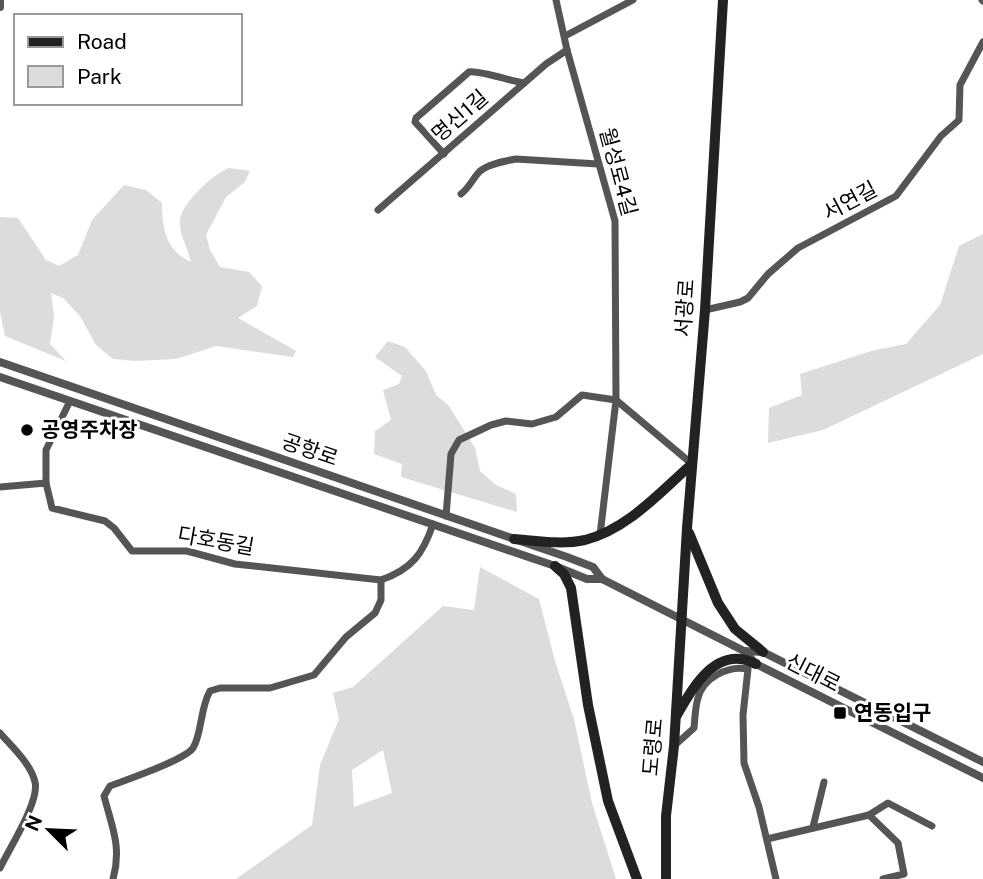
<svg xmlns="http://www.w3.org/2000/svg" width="983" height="879" viewBox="0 0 983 879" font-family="'Public Sans','Noto Sans KR',sans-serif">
	<rect width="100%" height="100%" fill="#fff"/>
	<g fill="#dcdcdc" fill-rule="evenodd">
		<path d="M229,168L250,171L245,182L226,197L206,235L210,250L220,267L249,272L262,286L257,306L238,318L296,351L293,357L216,346L176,359L135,361L113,359L96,345L80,316L63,298L51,293L54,317L50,344L66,361L5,336L0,312V217L18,218L46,260L59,266L78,255L92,220L124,185L146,190L162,203C162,228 166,251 191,262C188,249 178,232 180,219C183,202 213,174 229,168Z"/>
		<polygon points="983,234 983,354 823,430 768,443 769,408 802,395 800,374 871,351 906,344 940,305 959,246"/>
		<polygon points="388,341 405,347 426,371 436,395 449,406 475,448 480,471 496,485 516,494 517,512 401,477 402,464 374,454 375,431 391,420 383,390 399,384 402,376 375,357"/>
		<path d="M480,567L539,599L555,661L574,719L592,803L616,879H236L312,825L320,765L339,719L333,693L353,687L443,606L474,610ZM383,750L392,793L354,807L352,770Z"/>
	</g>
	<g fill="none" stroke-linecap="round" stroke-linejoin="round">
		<g stroke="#555" stroke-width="7">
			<polyline points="556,0 567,50 615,221 616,400 692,464"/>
			<polyline points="982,0 983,1"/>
			<polyline points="565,36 633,0"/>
			<path d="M444,154L415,122L416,118L469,72C478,70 511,81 524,83"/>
			<path d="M461,194C469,188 472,180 479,172C487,164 505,161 516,159L598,164"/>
			<polyline points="378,210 546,64 567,50"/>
			<polyline points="705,310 740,302 748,298 768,274 798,248 896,196 941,136 959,120 960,85 983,42"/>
			<polyline points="46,483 46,450 70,401"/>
			<path d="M0,487L46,483L52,508L105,521L114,528L132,551H187L235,564L381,580C412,569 423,554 433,524"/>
			<polyline points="446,516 451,454 459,440 491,425 506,421 532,424 556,417 582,395 616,400 600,535"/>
			<path d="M0,733C12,747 31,764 35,782C40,801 9,849 0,868"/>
			<path d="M674,746L694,728C695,718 695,708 698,698C703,678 728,665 748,669L743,715L744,763L759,807L776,879"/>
			<polyline points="869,815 898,843 904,874 883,879"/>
			<polyline points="813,827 824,782"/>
			<polyline points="767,839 869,815 888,803 932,826"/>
			<path d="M113,879C122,847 112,827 104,796L110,786C126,780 185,760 193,748C202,734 200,708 210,691L220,688H270L314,675L346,637L375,613L381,600V580"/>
		</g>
		<g stroke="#555" stroke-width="8">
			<polyline points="0,7 0,0"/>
			<polyline points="0,362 567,557 593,567 602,579"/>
			<polyline points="0,377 555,566 587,579 602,579 744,651 756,664 983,778"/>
			<polyline points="744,651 763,652 983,762"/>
		</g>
		<g stroke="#222" stroke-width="10">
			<polyline points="689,533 718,603 735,629 763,652"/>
			<path d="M514,539C538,541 562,545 585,540C628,529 660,492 692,464"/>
			<polyline points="555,566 564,574 571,588 588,705 608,801 637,879"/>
			<path d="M677,715C689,694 709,656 740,659C745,659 751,662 756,664"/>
			<polyline points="666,879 666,816 674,746 687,528 705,310 723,0"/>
		</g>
	</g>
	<g fill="#000" stroke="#fff" stroke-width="2.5">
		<circle cx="27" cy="430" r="7"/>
		<rect x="833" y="706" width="14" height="14" rx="3.5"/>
	</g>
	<g text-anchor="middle" stroke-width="6" stroke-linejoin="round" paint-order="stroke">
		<g font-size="21" fill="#000" stroke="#fff">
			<text transform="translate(460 116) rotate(-41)" y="7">명신1길</text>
			<text transform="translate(618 172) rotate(75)" y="7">월성로4길</text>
			<text transform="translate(850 201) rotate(-28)" y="7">서연길</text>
			<text transform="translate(685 308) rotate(-86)" y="7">서광로</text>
			<text transform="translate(310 450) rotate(19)" y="7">공항로</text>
			<text transform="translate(216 541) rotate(10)" y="7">다호동길</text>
			<text transform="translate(813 673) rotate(27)" y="7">신대로</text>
			<text transform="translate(653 747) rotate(-85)" y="7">도령로</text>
		</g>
		<g font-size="21" font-weight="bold" fill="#000" stroke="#fff" text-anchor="start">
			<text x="41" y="437">공영주차장</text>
			<text x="854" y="720">연동입구</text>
		</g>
	</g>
	<rect x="14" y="14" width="228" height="91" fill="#ffffff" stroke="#999999" stroke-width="2"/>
	<rect x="28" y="37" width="35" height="10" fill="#222222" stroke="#999999" stroke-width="2"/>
	<text x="77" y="49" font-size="21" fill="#000000">Road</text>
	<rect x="28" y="66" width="35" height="21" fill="#dcdcdc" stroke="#999999" stroke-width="2"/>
	<text x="77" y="84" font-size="21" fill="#000000">Park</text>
	<g transform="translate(49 830) rotate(294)" stroke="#ffffff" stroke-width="5" paint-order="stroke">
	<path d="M0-5L12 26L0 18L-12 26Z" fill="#000000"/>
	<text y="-10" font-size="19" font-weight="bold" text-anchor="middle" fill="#000000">N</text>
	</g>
</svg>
